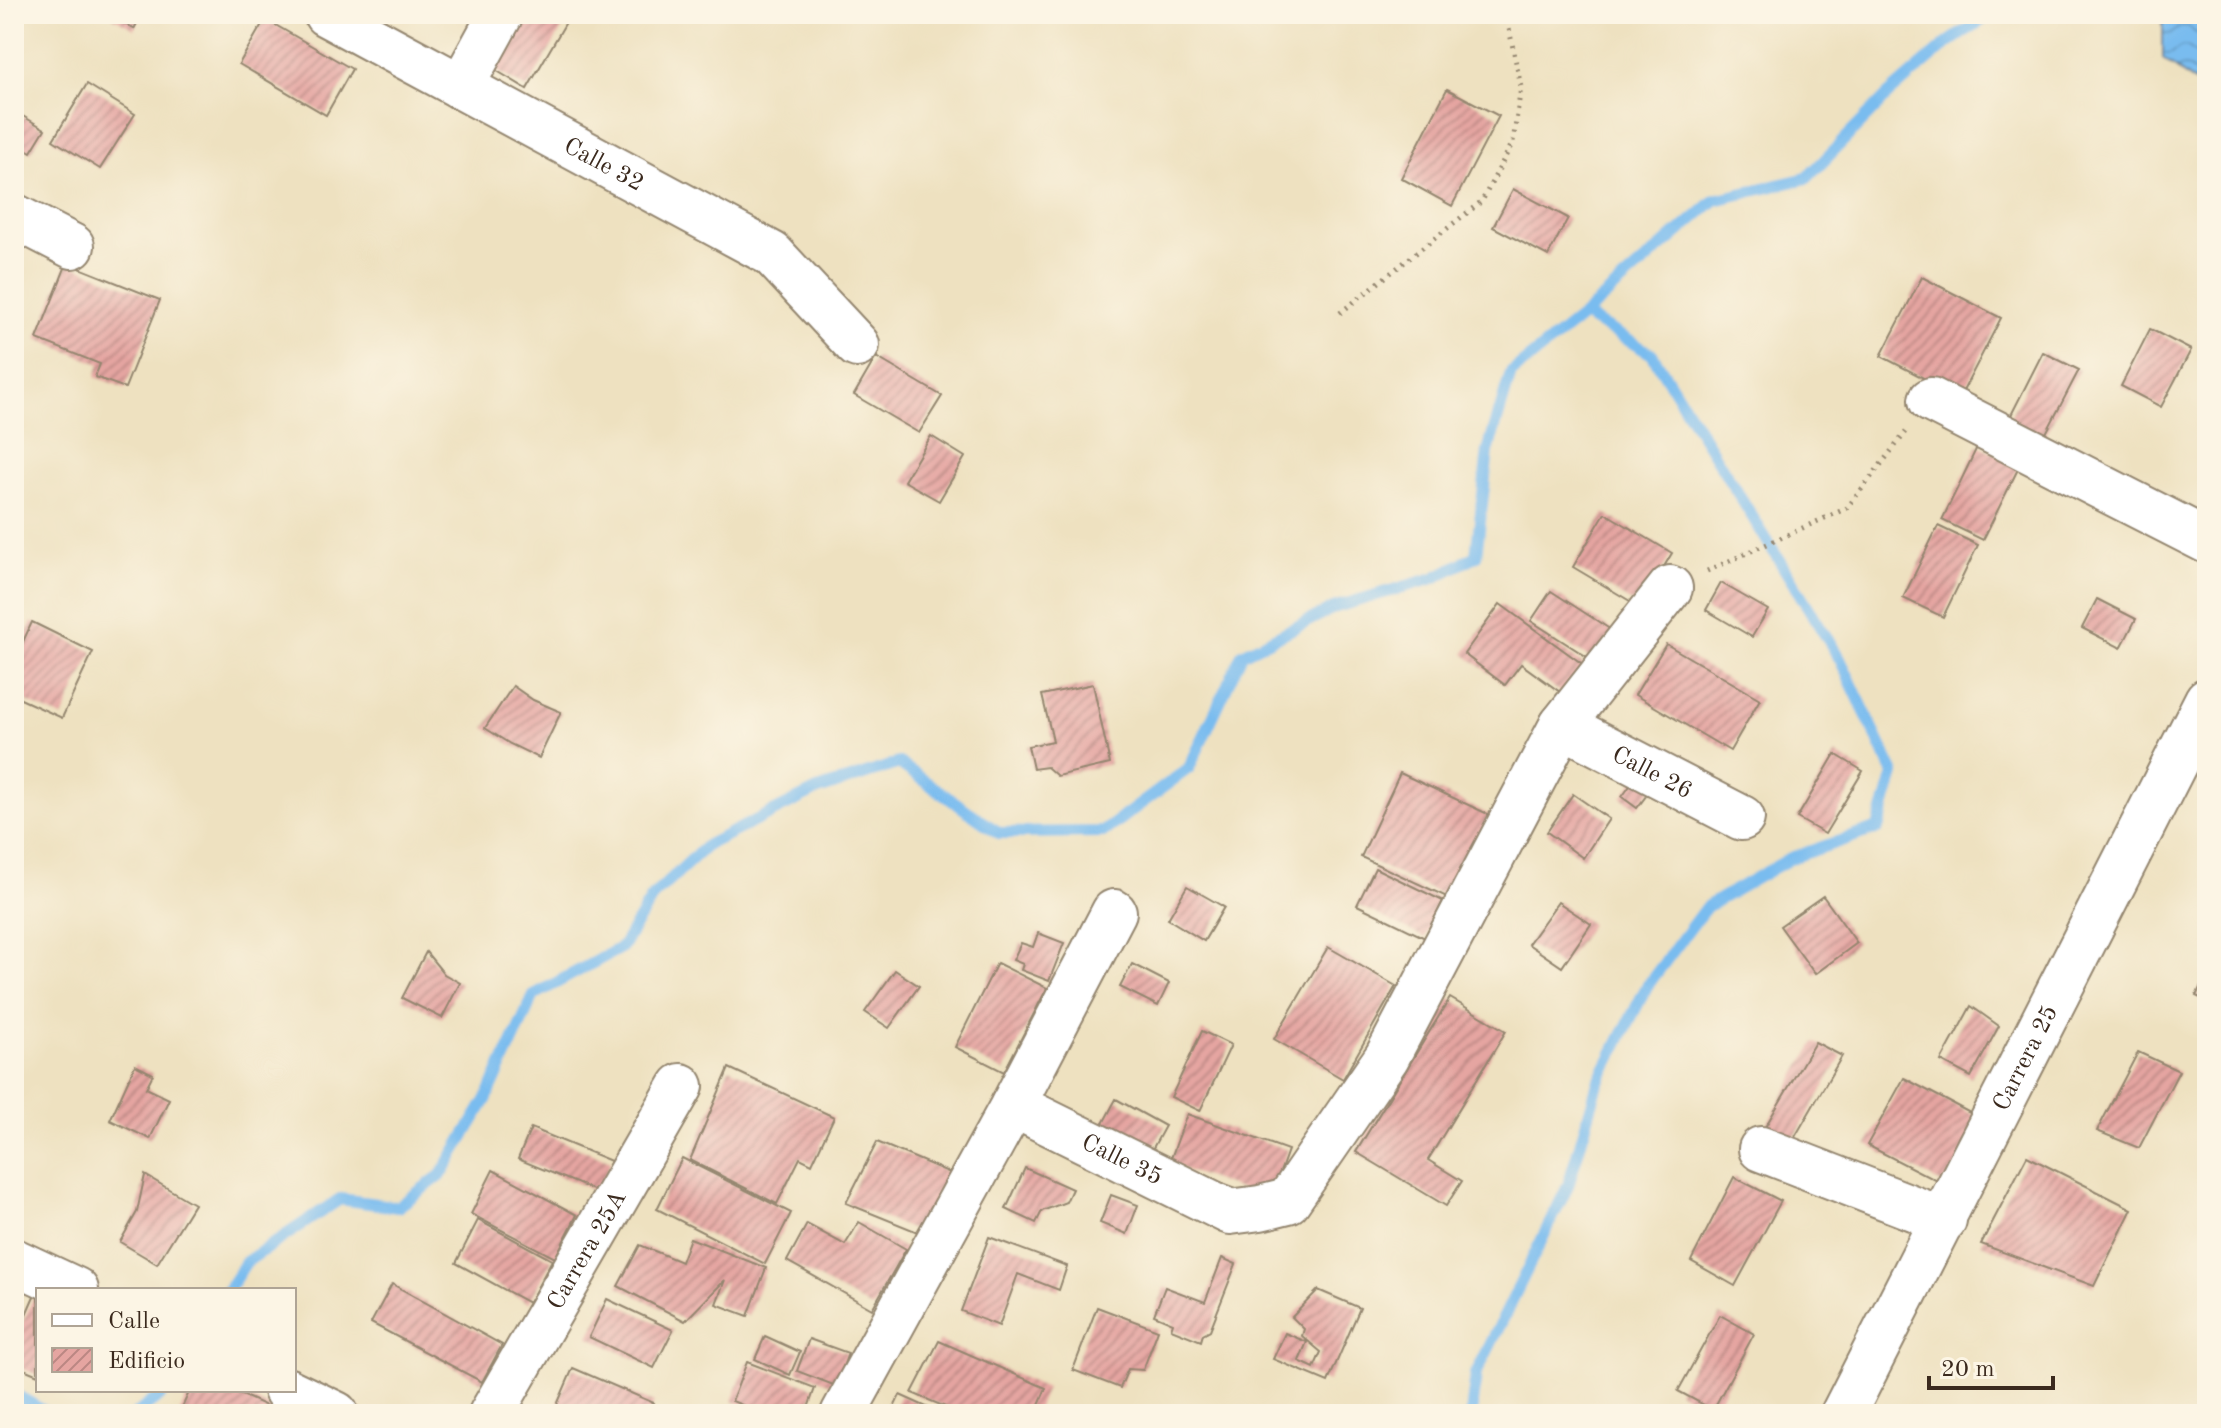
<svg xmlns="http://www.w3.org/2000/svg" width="2221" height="1428" font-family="'Old Standard TT',serif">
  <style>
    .water { fill: url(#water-waves); stroke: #5a7386; stroke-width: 2 }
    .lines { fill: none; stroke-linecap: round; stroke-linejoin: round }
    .stream { stroke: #79bcef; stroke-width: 12 }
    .building { fill: url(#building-hatch) }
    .minor-casing { stroke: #94866f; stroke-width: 48 }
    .path { stroke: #94866f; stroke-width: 5; stroke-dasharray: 2 6; stroke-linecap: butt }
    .minor { stroke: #fff; stroke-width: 44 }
    .labels { text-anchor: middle; stroke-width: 6; stroke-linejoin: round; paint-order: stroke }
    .street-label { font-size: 24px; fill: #3b2a1e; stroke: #fcf5e5 }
  </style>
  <defs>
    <pattern id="water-waves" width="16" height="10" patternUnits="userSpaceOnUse" patternTransform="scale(2)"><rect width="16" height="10" fill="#79bcef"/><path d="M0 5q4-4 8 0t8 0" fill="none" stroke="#6499c1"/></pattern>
    <pattern id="building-hatch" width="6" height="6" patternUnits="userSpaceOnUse" patternTransform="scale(2)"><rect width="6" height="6" fill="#e5a5a1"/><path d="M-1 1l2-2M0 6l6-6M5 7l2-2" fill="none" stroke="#bb8783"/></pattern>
  </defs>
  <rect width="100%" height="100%" fill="#fcf5e5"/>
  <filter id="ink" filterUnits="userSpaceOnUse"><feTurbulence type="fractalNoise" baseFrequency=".0125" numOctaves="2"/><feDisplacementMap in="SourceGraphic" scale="16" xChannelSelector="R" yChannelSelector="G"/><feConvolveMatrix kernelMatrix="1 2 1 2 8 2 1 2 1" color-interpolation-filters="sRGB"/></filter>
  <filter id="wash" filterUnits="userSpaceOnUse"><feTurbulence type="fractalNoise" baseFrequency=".006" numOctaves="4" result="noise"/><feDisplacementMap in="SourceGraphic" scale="32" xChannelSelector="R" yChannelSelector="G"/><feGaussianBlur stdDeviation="1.8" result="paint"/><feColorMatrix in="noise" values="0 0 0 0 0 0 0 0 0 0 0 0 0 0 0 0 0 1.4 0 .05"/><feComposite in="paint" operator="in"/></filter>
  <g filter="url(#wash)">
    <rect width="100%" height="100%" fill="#eee1c0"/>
    <path class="water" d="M 2163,14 L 2207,14 L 2207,91 L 2163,59 Z"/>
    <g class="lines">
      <g class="stream">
        <path d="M 228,1290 L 246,1262 L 340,1199 L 398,1207 L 441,1175 L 486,1100 L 534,995 L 622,947 L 653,896 L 707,845 L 815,791 L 899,763 L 999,833 L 1103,832 L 1189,768 L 1242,654 L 1336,607 L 1434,578 L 1476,556 L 1488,451 L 1511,373 L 1584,315 L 1715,200 L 1807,178 L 1888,95 L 1949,42 L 1991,14"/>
        <path d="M 14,1394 L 49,1414"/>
        <path d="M 136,1414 L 160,1396 L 163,1390"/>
        <path d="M 1471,1414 L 1476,1374 L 1568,1186 L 1598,1083 L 1647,986 L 1706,907 L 1791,858 L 1878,828 L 1894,774 L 1840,659 L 1652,354 L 1584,315"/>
      </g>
    </g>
    <g id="blocks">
      <g class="building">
        <path d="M 108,14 L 142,14 L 134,29 Z"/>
        <path d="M 523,14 L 563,14 L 569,17 L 527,89 L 492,68 Z"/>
        <path d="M 265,19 L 352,69 L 326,115 L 239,64 Z"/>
        <path d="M 87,84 L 135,114 L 100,169 L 53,140 Z"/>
        <path d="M 1447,89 L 1499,116 L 1452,206 L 1401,178 Z"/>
        <path d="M 14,111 L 45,129 L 31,152 L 14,142 Z"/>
        <path d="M 1513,189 L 1568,218 L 1548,256 L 1493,227 Z"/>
        <path d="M 67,263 L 160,300 L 125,388 L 95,377 L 100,364 L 37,339 Z"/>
        <path d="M 1922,277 L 2001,318 L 1960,397 L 1881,356 Z"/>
        <path d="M 2150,329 L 2191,350 L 2161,407 L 2121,386 Z"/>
        <path d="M 2043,352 L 2079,370 L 2043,439 L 2008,421 Z"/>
        <path d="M 876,357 L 942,396 L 919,433 L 854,395 Z"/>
        <path d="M 931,436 L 965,457 L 939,501 L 904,481 Z"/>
        <path d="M 1978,445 L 2020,465 L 1983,540 L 1942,520 Z"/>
        <path d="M 1605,513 L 1672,553 L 1640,607 L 1573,567 Z"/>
        <path d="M 1938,526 L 1978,545 L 1943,617 L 1903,598 Z"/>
        <path d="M 1721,583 L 1768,610 L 1752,637 L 1706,610 Z"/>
        <path d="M 1551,591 L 1619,635 L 1600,665 L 1531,621 Z"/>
        <path d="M 2097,599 L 2136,619 L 2121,648 L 2082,628 Z"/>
        <path d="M 1500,604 L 1588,668 L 1567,697 L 1521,664 L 1505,685 L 1464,654 Z"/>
        <path d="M 32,622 L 93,652 L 62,718 L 14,696 L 14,661 Z"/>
        <path d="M 1666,644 L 1760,699 L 1730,751 L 1635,695 Z"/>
        <path d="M 1093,684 L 1110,764 L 1057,776 L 1047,767 L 1033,769 L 1028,746 L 1053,741 L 1042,695 Z"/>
        <path d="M 513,686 L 533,700 L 561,712 L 539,758 L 510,744 L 485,728 Z"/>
        <path d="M 1835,754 L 1863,771 L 1825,834 L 1797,818 Z"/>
        <path d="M 1400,773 L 1490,815 L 1451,899 L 1361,857 Z"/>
        <path d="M 1637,776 L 1652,788 L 1637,808 L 1622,797 Z"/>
        <path d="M 1573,794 L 1609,819 L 1583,858 L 1547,832 Z"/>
        <path d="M 1375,868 L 1443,901 L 1425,938 L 1357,905 Z"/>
        <path d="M 1187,886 L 1224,907 L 1204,941 L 1168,919 Z"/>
        <path d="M 1823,896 L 1857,943 L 1815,974 L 1780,926 Z"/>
        <path d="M 1558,902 L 1591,924 L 1562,967 L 1528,944 Z"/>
        <path d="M 1038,933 L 1064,943 L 1049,981 L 1021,970 L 1023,964 L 1013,960 L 1021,943 L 1033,947 Z"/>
        <path d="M 1328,947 L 1396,986 L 1343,1079 L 1274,1039 Z"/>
        <path d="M 426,952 L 444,974 L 460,983 L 442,1018 L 402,998 Z"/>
        <path d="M 997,963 L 1047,988 L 1004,1072 L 955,1047 Z"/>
        <path d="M 1132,964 L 1169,983 L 1158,1006 L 1120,987 Z"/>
        <path d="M 895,970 L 919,986 L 889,1028 L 865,1012 Z"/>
        <path d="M 2207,973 L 2207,1001 L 2196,996 Z"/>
        <path d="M 1450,998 L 1506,1031 L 1428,1160 L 1462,1181 L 1446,1206 L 1356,1152 Z"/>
        <path d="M 1971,1006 L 1999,1026 L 1971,1077 L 1941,1061 Z"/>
        <path d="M 1202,1031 L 1231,1045 L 1200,1111 L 1171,1097 Z"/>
        <path d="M 1815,1042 L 1842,1056 L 1788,1149 L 1761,1134 Z"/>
        <path d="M 2138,1052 L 2179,1071 L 2139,1148 L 2097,1131 Z"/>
        <path d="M 135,1065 L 153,1074 L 146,1088 L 169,1099 L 150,1139 L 110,1120 Z"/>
        <path d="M 729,1068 L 834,1117 L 812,1164 L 800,1158 L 777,1204 L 690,1160 Z"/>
        <path d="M 1904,1078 L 1987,1122 L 1953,1189 L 1867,1145 Z"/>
        <path d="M 1116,1099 L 1165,1126 L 1148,1157 L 1099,1131 Z"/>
        <path d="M 1187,1114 L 1288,1150 L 1270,1200 L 1169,1164 Z"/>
        <path d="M 531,1128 L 611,1161 L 598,1192 L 518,1159 Z"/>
        <path d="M 877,1142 L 953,1174 L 925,1235 L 846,1203 Z"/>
        <path d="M 2027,1156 L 2132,1209 L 2094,1286 L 1981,1244 Z"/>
        <path d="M 682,1158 L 791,1213 L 765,1264 L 657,1209 Z"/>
        <path d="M 1025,1168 L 1072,1189 L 1066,1202 L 1042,1211 L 1036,1223 L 1006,1209 Z"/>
        <path d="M 493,1170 L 577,1215 L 555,1258 L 471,1214 Z"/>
        <path d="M 145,1175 L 194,1204 L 157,1264 L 120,1242 L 137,1212 Z"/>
        <path d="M 1734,1177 L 1781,1201 L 1735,1286 L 1691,1261 Z"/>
        <path d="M 1111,1195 L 1138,1205 L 1127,1234 L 1100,1223 Z"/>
        <path d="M 478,1220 L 552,1260 L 529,1303 L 456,1263 Z"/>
        <path d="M 859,1222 L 906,1249 L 872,1309 L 787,1261 L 807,1224 L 845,1245 Z"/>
        <path d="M 989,1237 L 1067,1266 L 1059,1290 L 1018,1274 L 999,1326 L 961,1311 Z"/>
        <path d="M 690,1238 L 766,1268 L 748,1316 L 716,1304 L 725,1280 L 685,1321 L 618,1286 L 640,1245 L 681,1262 Z"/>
        <path d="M 1222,1258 L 1236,1264 L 1210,1330 L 1203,1334 L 1201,1341 L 1171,1329 L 1173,1323 L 1154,1315 L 1165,1287 L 1205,1302 Z"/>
        <path d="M 392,1284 L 502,1345 L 482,1382 L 371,1323 Z"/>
        <path d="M 1318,1290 L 1360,1308 L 1328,1382 L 1273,1359 L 1285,1333 L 1307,1342 L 1299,1361 L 1314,1368 L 1321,1352 L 1302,1336 L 1304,1329 L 1292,1317 Z"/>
        <path d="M 34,1296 L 38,1297 L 38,1375 L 14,1365 L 14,1342 Z"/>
        <path d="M 607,1299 L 673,1330 L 654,1368 L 589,1337 Z"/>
        <path d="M 1097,1307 L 1158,1330 L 1143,1370 L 1128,1369 L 1120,1388 L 1073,1370 Z"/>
        <path d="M 1720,1315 L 1754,1334 L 1713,1410 L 1678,1391 Z"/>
        <path d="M 765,1336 L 800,1352 L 790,1375 L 755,1359 Z"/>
        <path d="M 809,1339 L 848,1353 L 836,1386 L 797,1371 Z"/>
        <path d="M 939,1341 L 1046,1388 L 1035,1414 L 962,1414 L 912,1393 Z"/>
        <path d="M 747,1362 L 815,1388 L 807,1411 L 795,1414 L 759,1414 L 760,1412 L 732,1401 Z"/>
        <path d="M 573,1368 L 654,1403 L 649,1414 L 553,1414 Z"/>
        <path d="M 190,1390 L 231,1390 L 284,1414 L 179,1414 Z"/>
        <path d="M 900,1395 L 942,1414 L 891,1414 Z"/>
      </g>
    </g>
  </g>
  <g filter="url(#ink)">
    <use href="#blocks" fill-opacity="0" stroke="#94866f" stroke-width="2"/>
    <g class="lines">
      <g class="minor-casing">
        <g id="minor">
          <path id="s1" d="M 326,14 L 772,254 L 857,345"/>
          <path d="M 461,87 L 501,14"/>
          <path d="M 14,216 L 72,246"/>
          <path d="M 1931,400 L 2207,541"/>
          <path id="s2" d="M 1562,725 L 1742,818"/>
          <path id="s3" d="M 1013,1105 L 1230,1212 L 1260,1208 L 1288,1201 L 1387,1057 L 1562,725 L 1670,588"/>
          <path d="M 1761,1149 L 1944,1220"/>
          <path d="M 14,1261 L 76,1290"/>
          <path d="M 286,1390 L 336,1414"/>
          <path id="s4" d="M 491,1414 L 681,1086"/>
          <path d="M 843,1414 L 1013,1105 L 1114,912"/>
          <path id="s5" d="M 1843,1414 L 2207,700"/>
        </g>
      </g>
      <g class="path">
        <path d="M 1340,313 L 1482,201 L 1513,142 L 1521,87 L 1506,14"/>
        <path d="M 1707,571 L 1847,508 L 1906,432"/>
      </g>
      <use href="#minor" class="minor"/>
    </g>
  </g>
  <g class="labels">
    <g class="street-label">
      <text dy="8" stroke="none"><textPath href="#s1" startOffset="316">Calle 32</textPath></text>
      <text dy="8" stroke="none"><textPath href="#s2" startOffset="102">Calle 26</textPath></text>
      <text dy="8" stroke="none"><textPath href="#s5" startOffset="400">Carrera 25</textPath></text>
      <text dy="8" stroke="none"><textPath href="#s3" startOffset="122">Calle 35</textPath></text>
      <text dy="8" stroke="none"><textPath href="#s4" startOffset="190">Carrera 25A</textPath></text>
    </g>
  </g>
  <rect width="2221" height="1428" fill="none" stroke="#fcf5e5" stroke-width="48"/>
  <rect x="36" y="1288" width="260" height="104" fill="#fcf5e5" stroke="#afa495" stroke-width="2"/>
  <rect x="52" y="1314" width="40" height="12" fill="#ffffff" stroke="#afa495" stroke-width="2"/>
  <text x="108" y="1328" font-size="24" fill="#3b2a1e">Calle</text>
  <rect x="52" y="1348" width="40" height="24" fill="url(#building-hatch)" stroke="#afa495" stroke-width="2"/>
  <text x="108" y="1368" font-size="24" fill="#3b2a1e">Edificio</text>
  <path d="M1929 1376v12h124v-12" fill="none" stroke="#3b2a1e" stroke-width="4"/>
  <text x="1941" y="1376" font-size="24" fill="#3b2a1e" stroke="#fcf5e5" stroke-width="6" paint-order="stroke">20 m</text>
</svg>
